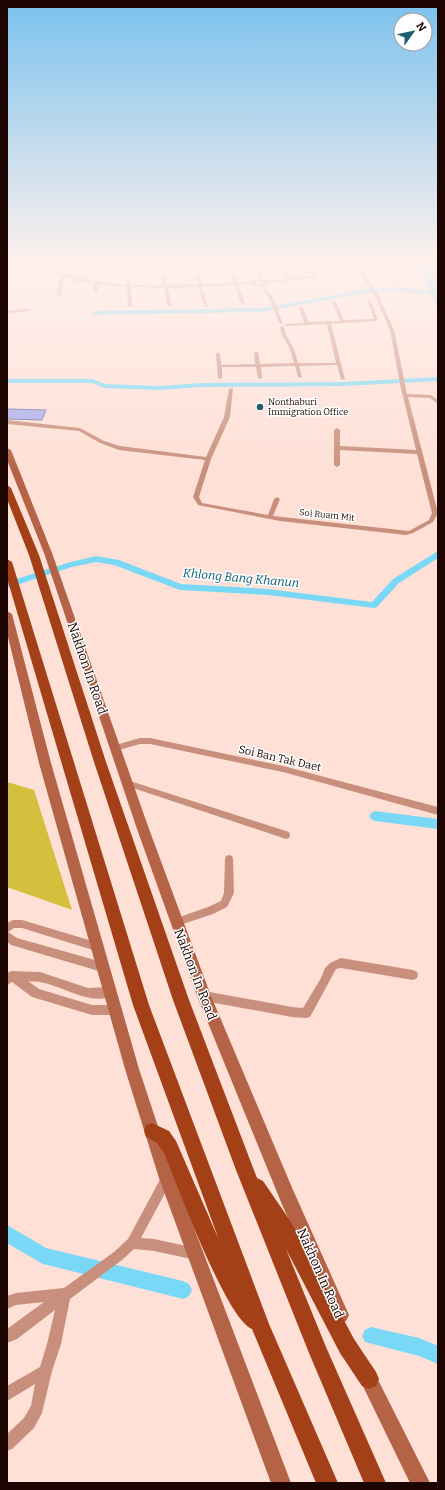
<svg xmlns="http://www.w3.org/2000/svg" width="445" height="1490" font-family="Bitter,serif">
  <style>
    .green { fill: #d4c03d }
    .water { fill: #78d8f6 }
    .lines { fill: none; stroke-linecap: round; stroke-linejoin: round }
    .canal { fill: #78d8f6; fill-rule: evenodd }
    .building { fill: #a8adec; stroke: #7175b0 }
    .street { fill: #c8907c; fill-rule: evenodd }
    .secondary { fill: #b46346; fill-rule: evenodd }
    .primary { fill: #a34017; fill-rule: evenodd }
    .poi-dot { fill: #1c6072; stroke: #fff; stroke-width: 1.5 }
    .labels { text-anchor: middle; stroke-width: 3; stroke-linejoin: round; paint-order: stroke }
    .far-poi-label { font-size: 9px; fill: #1c0501; stroke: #fff; text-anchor: start }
    .far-street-label { font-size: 9px; fill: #1c0501; stroke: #fff }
    .street-label { font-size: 11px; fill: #1c0501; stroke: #fff }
    .water-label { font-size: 12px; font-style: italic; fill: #025a6f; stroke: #fff }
    .near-street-label { font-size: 13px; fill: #1c0501; stroke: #fff }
  </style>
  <rect width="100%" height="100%" fill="#fee0d6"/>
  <path class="green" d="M 7,782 L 34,790 L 72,910 L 7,887 Z"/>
  <path class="water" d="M 413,262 L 438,262 L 438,310 L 424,279 Z"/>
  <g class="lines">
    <g class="canal">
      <path d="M 395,287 L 438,291 L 438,295 L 395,291 L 367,293 L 261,312 L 95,315 L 92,313 L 95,311 L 261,308 L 367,289 Z"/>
      <path d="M 438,377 L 438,381 L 343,386 L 201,387 L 160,390 L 104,388 L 92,383 L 7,383 L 7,379 L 93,379 L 105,384 L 160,386 L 201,383 L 343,382 Z"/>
      <path d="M 438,551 L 438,558 L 399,583 L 377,607 L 374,608 L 268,595 L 180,590 L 114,565 L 96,562 L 72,567 L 7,588 L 7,582 L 67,563 L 96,556 L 119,560 L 181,584 L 268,589 L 372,602 L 393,579 Z"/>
      <path d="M 375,811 L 438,819 L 438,829 L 375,821 L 371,819 L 369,816 L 371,813 Z"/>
      <path d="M 7,1225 L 46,1248 L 183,1281 L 189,1284 L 192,1290 L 189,1296 L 183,1299 L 43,1264 L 7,1243 Z"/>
      <path d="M 371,1327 L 419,1338 L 438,1346 L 438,1364 L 419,1356 L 365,1342 L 362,1336 L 365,1330 Z"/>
    </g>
  </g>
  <path class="building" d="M 7,409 L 46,410 L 42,420 L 7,419 Z"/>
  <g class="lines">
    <g class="street">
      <path d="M 201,262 L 205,262 L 208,270 L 206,270 Z"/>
      <path d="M 228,262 L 232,262 L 233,263 L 231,264 Z"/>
      <path d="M 250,262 L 254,262 L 262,273 L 263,280 L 267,281 L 286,279 L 281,269 L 283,268 L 290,278 L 313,276 L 308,267 L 311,266 L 318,277 L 269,283 L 267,285 L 264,286 L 273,298 L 283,324 L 279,323 L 269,298 L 260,286 L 255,286 L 252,284 L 238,285 L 245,303 L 243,304 L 241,303 L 234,285 L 202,287 L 208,306 L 206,307 L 204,306 L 198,287 L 168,288 L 172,306 L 170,307 L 168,306 L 164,288 L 131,287 L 132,306 L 130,307 L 128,306 L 127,287 L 97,284 L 98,292 L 96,293 L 94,292 L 93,283 C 86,282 80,284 74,281 L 74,279 L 64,276 L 61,295 L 59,296 L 57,295 L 60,276 L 49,273 L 7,275 L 7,273 L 49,271 L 76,277 L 83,277 L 88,280 L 127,285 L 127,279 L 129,278 L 131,279 L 131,285 L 163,285 L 161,277 L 163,276 L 165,277 L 167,285 L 168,285 L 198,284 L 195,275 L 197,274 L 199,275 L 202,284 L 233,283 L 230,274 L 232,273 L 234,274 L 237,282 L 250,282 L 259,279 L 258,273 ZM 258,281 L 265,283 L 257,284 L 255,282 Z"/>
      <path d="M 355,262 L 359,262 L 361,270 L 378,294 L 394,330 L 407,394 L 431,395 L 438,400 L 438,404 L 430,398 L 408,397 L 438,513 L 433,522 L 413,533 L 406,535 L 280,521 L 198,505 L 193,497 L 205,460 L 119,450 L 100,443 L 79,431 L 7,424 L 7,420 L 80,428 L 104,441 L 120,446 L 206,457 L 224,417 L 229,389 L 233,388 L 230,417 L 211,459 L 199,497 L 202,503 L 268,515 L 274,499 L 277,497 L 280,499 L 273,516 L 409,531 L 429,520 L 432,513 L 417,454 L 340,450 L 340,465 L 337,467 L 334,465 L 334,430 L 337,428 L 340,430 L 340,446 L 416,450 L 400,384 L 390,330 L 374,294 L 357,270 Z"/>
      <path d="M 175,266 L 174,268 L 139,270 L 137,269 L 139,268 Z"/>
      <path d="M 367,299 L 370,300 L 378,319 L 377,321 L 331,324 L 345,380 L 341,379 L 337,365 L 299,366 L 302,377 L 300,378 L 298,377 L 295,366 L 261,367 L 262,378 L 260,379 L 258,378 L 256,367 L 222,367 L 222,378 L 220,379 L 218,378 L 216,354 L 218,353 L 220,354 L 221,365 L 255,364 L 254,352 L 256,351 L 258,352 L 260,364 L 294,363 L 290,349 L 282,335 L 280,327 L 282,326 L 284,327 L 286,335 L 294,349 L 298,363 L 336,363 L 327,324 L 286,326 L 284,325 L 286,324 L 304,323 L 299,308 L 301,307 L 303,308 L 309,322 L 340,321 L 332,302 L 334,301 L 336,302 L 344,320 L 374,319 Z"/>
      <path d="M 31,309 L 31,310 L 29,311 L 7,313 L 7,311 Z"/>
      <path d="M 140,738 L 150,738 L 283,766 L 438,807 L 438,815 L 283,772 L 150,744 L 140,744 L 115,751 L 112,750 L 111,748 L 112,746 Z"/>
      <path d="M 127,780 L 286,831 L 289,832 L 290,835 L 289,838 L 286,839 L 124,785 L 123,783 L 124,781 Z"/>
      <path d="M 229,855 L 232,856 L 233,859 L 234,893 L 227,907 L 213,914 L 177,926 L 174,925 L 172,922 L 174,919 L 208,907 L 221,901 L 224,893 L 225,859 L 226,856 Z"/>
      <path d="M 13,920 L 22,920 L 99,943 L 101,946 L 99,949 L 96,951 L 22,928 L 14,928 L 8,932 L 17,938 L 102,962 L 105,964 L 107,967 L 105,970 L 102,972 L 11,945 L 7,942 L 7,923 Z"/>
      <path d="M 341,958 L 413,970 L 417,972 L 418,975 L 417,978 L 413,980 L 341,968 L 336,969 L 310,1017 L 306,1018 L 292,1017 L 204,1001 L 200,1000 L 199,996 L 200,992 L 204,991 L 292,1007 L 303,1008 L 321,978 L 325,968 L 330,963 Z"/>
      <path d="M 11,971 L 40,972 L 88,988 L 109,987 L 113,988 L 114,992 L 113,996 C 88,1006 64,986 40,982 C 36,981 32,982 28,981 L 39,989 L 92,1005 L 114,1005 L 118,1006 L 119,1010 L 118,1014 L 114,1015 L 92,1015 L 32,997 L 12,982 L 7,985 L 7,973 Z"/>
      <path d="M 167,1172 L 171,1174 L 173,1178 L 141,1238 L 154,1239 L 196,1248 L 200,1250 L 202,1254 L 200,1258 L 196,1260 L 154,1251 L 134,1249 L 122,1260 L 70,1299 L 61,1344 L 52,1371 L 42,1413 L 34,1428 L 12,1449 L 7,1451 L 7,1434 L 24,1418 L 31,1406 L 35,1384 L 7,1401 L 7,1386 L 40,1367 L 47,1344 L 55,1310 L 17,1339 L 7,1343 L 7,1329 L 44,1302 L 16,1305 L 7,1309 L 7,1296 L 16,1293 L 64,1288 L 114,1252 L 128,1239 L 163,1174 Z"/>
    </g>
    <g class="secondary">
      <path d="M 7,448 L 11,450 L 52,553 L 149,829 L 211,996 L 293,1190 L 349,1315 L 346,1321 L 340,1324 L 334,1321 L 281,1202 L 197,996 L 137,829 L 44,553 L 7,460 Z"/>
      <path d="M 7,611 L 12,614 L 51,763 L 139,1069 L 175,1178 L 291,1483 L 271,1483 L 159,1178 L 125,1069 L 39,763 L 7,633 Z"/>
      <path d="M 366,1365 L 372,1368 L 430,1483 L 410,1483 L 357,1374 L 360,1368 Z"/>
    </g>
    <g class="primary">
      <path d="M 7,485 L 11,488 L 39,555 L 106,762 L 189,1000 L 257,1178 L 263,1181 L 291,1222 L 354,1339 L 376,1372 L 379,1379 L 376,1386 L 369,1389 L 362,1386 L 340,1353 L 286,1249 L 326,1347 L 386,1483 L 364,1483 L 309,1353 L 236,1170 L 173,1000 L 94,762 L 29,555 L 7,499 Z"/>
      <path d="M 7,559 L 12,562 L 149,1005 L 269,1324 L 338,1483 L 316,1483 L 252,1329 C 226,1319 177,1184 164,1153 L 157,1143 L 146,1137 L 144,1131 L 146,1125 L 152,1123 L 169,1131 L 176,1141 L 219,1240 L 133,1005 L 7,578 Z"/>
    </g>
  </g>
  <linearGradient id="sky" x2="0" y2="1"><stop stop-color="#7bc2ee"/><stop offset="0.56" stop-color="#fff1ed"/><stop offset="1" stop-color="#fff1ed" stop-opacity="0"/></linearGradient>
  <rect width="445" height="471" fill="url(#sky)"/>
  <circle class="poi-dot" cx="260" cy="407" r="4"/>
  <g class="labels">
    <g class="far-poi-label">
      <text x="268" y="405">Nonthaburi<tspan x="268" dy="10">Immigration Office</tspan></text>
    </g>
    <g class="far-street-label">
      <text transform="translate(327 515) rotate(6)" y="3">Soi Ruam Mit</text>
    </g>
    <g class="street-label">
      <text transform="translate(280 758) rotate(13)" y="4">Soi Ban Tak Daet</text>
    </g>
    <g class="water-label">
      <text transform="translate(241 578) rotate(5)" y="4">Khlong Bang Khanun</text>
    </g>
    <g class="near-street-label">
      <text transform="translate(88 668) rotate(71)" y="5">Nakhon In Road</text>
      <text transform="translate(196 974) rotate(69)" y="5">Nakhon In Road</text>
      <text transform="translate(321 1273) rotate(66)" y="5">Nakhon In Road</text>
    </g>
  </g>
  <rect width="445" height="1490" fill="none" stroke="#1c0501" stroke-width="16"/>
  <g transform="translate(413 32) rotate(57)"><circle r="19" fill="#ffffff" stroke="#a49b99"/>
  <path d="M0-3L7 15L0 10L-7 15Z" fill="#1c6072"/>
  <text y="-6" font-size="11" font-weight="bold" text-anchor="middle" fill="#1c0501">N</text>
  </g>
</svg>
